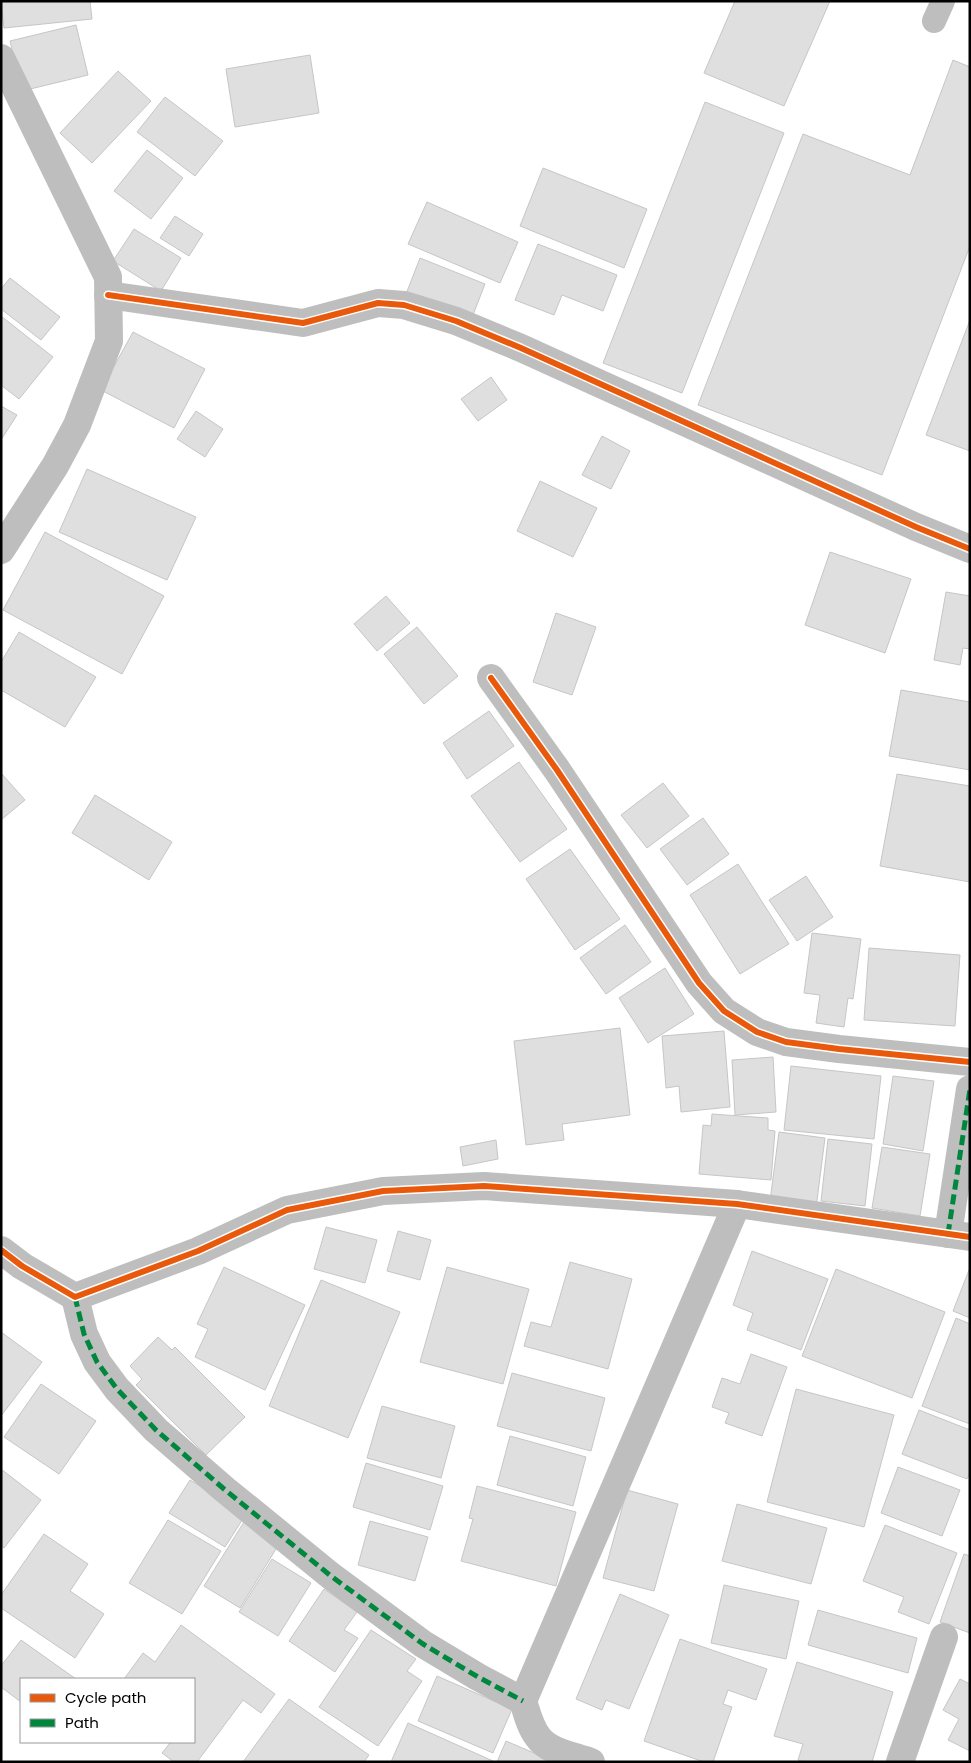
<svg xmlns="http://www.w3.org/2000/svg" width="971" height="1763" font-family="Poppins,sans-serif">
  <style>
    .building { fill: #dfdfdf; stroke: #c6c6c6 }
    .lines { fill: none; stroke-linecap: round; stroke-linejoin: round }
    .service { stroke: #bebebe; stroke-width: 24 }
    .minor { stroke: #bebebe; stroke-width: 28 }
    .quiet { stroke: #00873e; stroke-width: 5; stroke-dasharray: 10 5; stroke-linecap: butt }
    .cycleway-casing { stroke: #fff; stroke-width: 9 }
    .cycleway { stroke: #e8590c; stroke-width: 6 }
  </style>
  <rect width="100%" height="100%" fill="#fff"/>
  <g class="building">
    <path d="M 1,1 L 90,1 L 92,19 L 4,28 Z"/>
    <path d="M 735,1 L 830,1 L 784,106 L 704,73 Z"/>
    <path d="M 76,25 L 88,75 L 22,91 L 10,41 Z"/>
    <path d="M 310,55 L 319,113 L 235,127 L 226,69 Z"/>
    <path d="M 953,60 L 970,67 L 970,246 L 882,475 L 698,405 L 803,134 L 910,175 Z"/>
    <path d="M 118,71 L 151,101 L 92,163 L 60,133 Z"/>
    <path d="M 165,97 L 223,141 L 195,176 L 137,132 Z"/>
    <path d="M 705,102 L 784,133 L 682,393 L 603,363 Z"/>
    <path d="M 147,150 L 183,178 L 151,219 L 114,191 Z"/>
    <path d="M 543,168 L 647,209 L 624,268 L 520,226 Z"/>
    <path d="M 427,202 L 518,242 L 500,283 L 408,244 Z"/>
    <path d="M 175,216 L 203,234 L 189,256 L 160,238 Z"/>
    <path d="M 134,229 L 181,258 L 161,291 L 113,261 Z"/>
    <path d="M 538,244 L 617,275 L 603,311 L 562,295 L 554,315 L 515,300 Z"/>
    <path d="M 420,258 L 485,284 L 471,320 L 406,294 Z"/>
    <path d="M 10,278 L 60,317 L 41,340 L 1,309 L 1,289 Z"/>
    <path d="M 1,316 L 53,357 L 19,399 L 1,385 Z"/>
    <path d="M 970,320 L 970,451 L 926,435 Z"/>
    <path d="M 133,332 L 205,369 L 174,428 L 101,390 Z"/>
    <path d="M 491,377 L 507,400 L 478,421 L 461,399 Z"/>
    <path d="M 1,406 L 17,415 L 1,440 Z"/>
    <path d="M 196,411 L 223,429 L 205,457 L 177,439 Z"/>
    <path d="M 602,436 L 630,451 L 611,489 L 582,475 Z"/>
    <path d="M 87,469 L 196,517 L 167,580 L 59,532 Z"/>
    <path d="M 540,481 L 597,508 L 573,557 L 517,531 Z"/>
    <path d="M 45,532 L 164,596 L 122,674 L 3,610 Z"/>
    <path d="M 830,552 L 911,579 L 885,653 L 805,625 Z"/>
    <path d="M 946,592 L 970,596 L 970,649 L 963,648 L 960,665 L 934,660 Z"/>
    <path d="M 386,596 L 410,623 L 377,651 L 354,624 Z"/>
    <path d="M 556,613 L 596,627 L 572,695 L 533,682 Z"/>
    <path d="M 417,627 L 458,676 L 424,704 L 384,654 Z"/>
    <path d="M 19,632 L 96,677 L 65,727 L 1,690 L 1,662 Z"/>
    <path d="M 901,690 L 970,702 L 970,770 L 889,756 Z"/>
    <path d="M 489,711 L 514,746 L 467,779 L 443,743 Z"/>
    <path d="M 519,762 L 567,829 L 520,862 L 471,796 Z"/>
    <path d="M 1,773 L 25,800 L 1,820 Z"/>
    <path d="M 897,774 L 970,786 L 970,882 L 880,866 Z"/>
    <path d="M 663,783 L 689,816 L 647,848 L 621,815 Z"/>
    <path d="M 95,795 L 172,842 L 149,880 L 72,833 Z"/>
    <path d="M 703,818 L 729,854 L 687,885 L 660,849 Z"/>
    <path d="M 570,849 L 620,919 L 575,950 L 526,879 Z"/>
    <path d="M 738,864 L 789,944 L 740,974 L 690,895 Z"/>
    <path d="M 806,876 L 833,917 L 797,941 L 769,900 Z"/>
    <path d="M 625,925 L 651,962 L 606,994 L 580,958 Z"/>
    <path d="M 812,933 L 861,939 L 853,999 L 848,998 L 844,1027 L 816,1023 L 820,995 L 804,993 Z"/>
    <path d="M 869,948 L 960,955 L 955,1026 L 864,1020 Z"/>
    <path d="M 665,968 L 694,1014 L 648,1043 L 619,998 Z"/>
    <path d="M 620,1028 L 630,1115 L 562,1124 L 564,1140 L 526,1145 L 514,1041 Z"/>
    <path d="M 724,1031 L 730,1107 L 681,1112 L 679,1086 L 666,1088 L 662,1036 Z"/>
    <path d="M 773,1057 L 776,1112 L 735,1115 L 732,1060 Z"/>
    <path d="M 791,1066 L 881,1076 L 874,1139 L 784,1130 Z"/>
    <path d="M 893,1076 L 934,1081 L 923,1151 L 883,1144 Z"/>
    <path d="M 712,1114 L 768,1118 L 768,1130 L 775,1131 L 771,1180 L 699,1174 L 703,1125 L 711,1126 Z"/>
    <path d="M 779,1132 L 825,1138 L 816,1208 L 770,1201 Z"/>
    <path d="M 828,1139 L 872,1144 L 865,1206 L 821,1201 Z"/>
    <path d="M 496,1140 L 498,1159 L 463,1166 L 460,1147 Z"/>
    <path d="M 882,1147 L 930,1154 L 920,1216 L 872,1208 Z"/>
    <path d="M 326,1227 L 377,1240 L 365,1283 L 314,1269 Z"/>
    <path d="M 398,1231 L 431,1240 L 420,1280 L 387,1271 Z"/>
    <path d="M 752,1251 L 828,1279 L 801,1350 L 747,1330 L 753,1313 L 733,1305 Z"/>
    <path d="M 570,1262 L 632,1279 L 608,1369 L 524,1346 L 531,1322 L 551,1327 Z"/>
    <path d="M 224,1267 L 305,1305 L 265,1390 L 195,1357 L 208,1329 L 197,1324 Z"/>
    <path d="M 447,1267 L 529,1289 L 503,1384 L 420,1362 Z"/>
    <path d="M 836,1269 L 945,1312 L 912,1398 L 802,1356 Z"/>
    <path d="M 969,1270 L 970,1270 L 970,1318 L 953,1311 Z"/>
    <path d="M 321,1280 L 400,1312 L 348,1438 L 269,1406 Z"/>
    <path d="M 956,1318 L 970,1324 L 970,1424 L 922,1406 Z"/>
    <path d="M 1,1332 L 42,1362 L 1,1416 Z"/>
    <path d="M 158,1337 L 172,1350 L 175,1347 L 245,1417 L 206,1455 L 136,1385 L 142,1379 L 130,1366 Z"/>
    <path d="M 751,1354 L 787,1367 L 762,1436 L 725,1423 L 729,1413 L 712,1407 L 722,1378 L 740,1384 Z"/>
    <path d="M 512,1373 L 605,1398 L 591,1451 L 497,1426 Z"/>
    <path d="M 41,1384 L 96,1421 L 59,1474 L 4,1437 Z"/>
    <path d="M 796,1389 L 894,1415 L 864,1527 L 767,1502 Z"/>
    <path d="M 382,1406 L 455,1426 L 441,1478 L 367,1458 Z"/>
    <path d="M 919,1410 L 970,1430 L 970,1473 L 967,1479 L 902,1454 Z"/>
    <path d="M 510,1436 L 586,1457 L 573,1506 L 497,1485 Z"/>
    <path d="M 366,1463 L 443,1486 L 430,1530 L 353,1507 Z"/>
    <path d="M 898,1467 L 960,1490 L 942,1536 L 881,1513 Z"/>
    <path d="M 1,1469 L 41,1500 L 4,1548 L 1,1546 Z"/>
    <path d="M 190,1480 L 246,1514 L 225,1547 L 169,1513 Z"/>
    <path d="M 477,1486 L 576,1512 L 556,1586 L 461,1561 L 473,1519 L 469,1518 Z"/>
    <path d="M 627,1490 L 678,1504 L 654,1591 L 603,1578 Z"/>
    <path d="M 737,1504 L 827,1528 L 811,1584 L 722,1561 Z"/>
    <path d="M 168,1520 L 221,1551 L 182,1614 L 129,1583 Z"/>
    <path d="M 370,1521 L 428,1537 L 415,1581 L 358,1565 Z"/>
    <path d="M 244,1522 L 279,1544 L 240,1608 L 204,1586 Z"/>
    <path d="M 885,1525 L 957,1553 L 929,1624 L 898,1612 L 904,1597 L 863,1581 Z"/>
    <path d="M 44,1534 L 88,1564 L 70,1591 L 104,1614 L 75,1658 L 1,1608 L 1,1595 Z"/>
    <path d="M 964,1554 L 970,1556 L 970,1633 L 940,1622 Z"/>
    <path d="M 272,1559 L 311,1583 L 278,1636 L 239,1612 Z"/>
    <path d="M 724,1585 L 799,1601 L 786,1659 L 711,1643 Z"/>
    <path d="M 324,1589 L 357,1612 L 344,1630 L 358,1638 L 335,1672 L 289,1641 Z"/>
    <path d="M 620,1594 L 669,1615 L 629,1709 L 606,1700 L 602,1710 L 576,1699 Z"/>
    <path d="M 818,1610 L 917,1638 L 908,1673 L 808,1645 Z"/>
    <path d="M 181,1625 L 275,1694 L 261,1713 L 243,1700 L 197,1762 L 174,1762 L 162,1753 L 170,1743 L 169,1742 L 194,1742 L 194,1679 L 124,1679 L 143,1653 L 155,1662 Z"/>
    <path d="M 371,1630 L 416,1659 L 407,1671 L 422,1681 L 378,1746 L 319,1707 Z"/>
    <path d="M 680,1639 L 767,1669 L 756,1700 L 728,1690 L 723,1704 L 732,1707 L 713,1762 L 704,1762 L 644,1741 Z"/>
    <path d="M 21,1640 L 76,1679 L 21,1679 L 21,1702 L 1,1687 L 1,1666 Z"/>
    <path d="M 797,1662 L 893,1692 L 872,1762 L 803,1762 L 798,1760 L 803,1744 L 774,1736 Z"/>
    <path d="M 437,1676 L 512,1709 L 493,1753 L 418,1721 Z"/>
    <path d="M 960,1679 L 970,1684 L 970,1751 L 948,1740 L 959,1719 L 943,1710 Z"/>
    <path d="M 289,1699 L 369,1755 L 364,1762 L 243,1762 Z"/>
    <path d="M 408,1723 L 493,1761 L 493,1762 L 391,1762 Z"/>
    <path d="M 506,1741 L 555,1762 L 497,1762 Z"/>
  </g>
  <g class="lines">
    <path class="service" d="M 934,21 L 943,1"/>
    <g class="minor">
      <path d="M 1,58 L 108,277 L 109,341 L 77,425 L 55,466 L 1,550"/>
      <path d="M 108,295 L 303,323 L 378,303 L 404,305 L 456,321 L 521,348 L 916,527 L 970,549"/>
      <path d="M 491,678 L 557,770 L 699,983 L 724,1011 L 757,1032 L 786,1042 L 839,1049 L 970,1062"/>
      <path d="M 948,1234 L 970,1089"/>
      <path d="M 1,1250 L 22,1266 L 75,1297 L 198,1251 L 287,1210 L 383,1191 L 484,1186 L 737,1204 L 970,1237"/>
      <path d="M 75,1297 L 84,1334 L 97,1362 L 117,1389 L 156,1430 L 224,1489 L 331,1576 L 423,1644 L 478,1677 L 523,1701"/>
      <path d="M 591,1762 C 575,1756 548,1752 538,1737 C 530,1727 527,1713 523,1701 L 737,1204"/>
      <path d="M 900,1762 L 944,1637"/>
    </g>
    <g class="quiet">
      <path d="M 948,1234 L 970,1089"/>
      <path d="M 75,1297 L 84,1334 L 97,1362 L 117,1389 L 156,1430 L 224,1489 L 331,1576 L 423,1644 L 478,1677 L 523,1701"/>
    </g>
    <g class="cycleway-casing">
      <g id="cycleway">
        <path d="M 108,295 L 303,323 L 378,303 L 404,305 L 456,321 L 521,348 L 916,527 L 970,549"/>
        <path d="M 491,678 L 557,770 L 699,983 L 724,1011 L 757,1032 L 786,1042 L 839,1049 L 970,1062"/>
        <path d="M 1,1250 L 22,1266 L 75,1297 L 198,1251 L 287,1210 L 383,1191 L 484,1186 L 737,1204 L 970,1237"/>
      </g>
    </g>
    <use href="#cycleway" class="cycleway"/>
  </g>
  <rect width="971" height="1763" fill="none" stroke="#000000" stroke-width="5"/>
  <rect x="20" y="1678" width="175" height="65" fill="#ffffff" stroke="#999999"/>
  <rect x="30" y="1694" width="25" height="8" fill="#e8590c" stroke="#999999"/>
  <text x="65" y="1703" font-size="15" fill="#000000">Cycle path</text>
  <rect x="30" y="1719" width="25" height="8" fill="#00873e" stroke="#999999"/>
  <text x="65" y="1728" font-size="15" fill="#000000">Path</text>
</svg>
